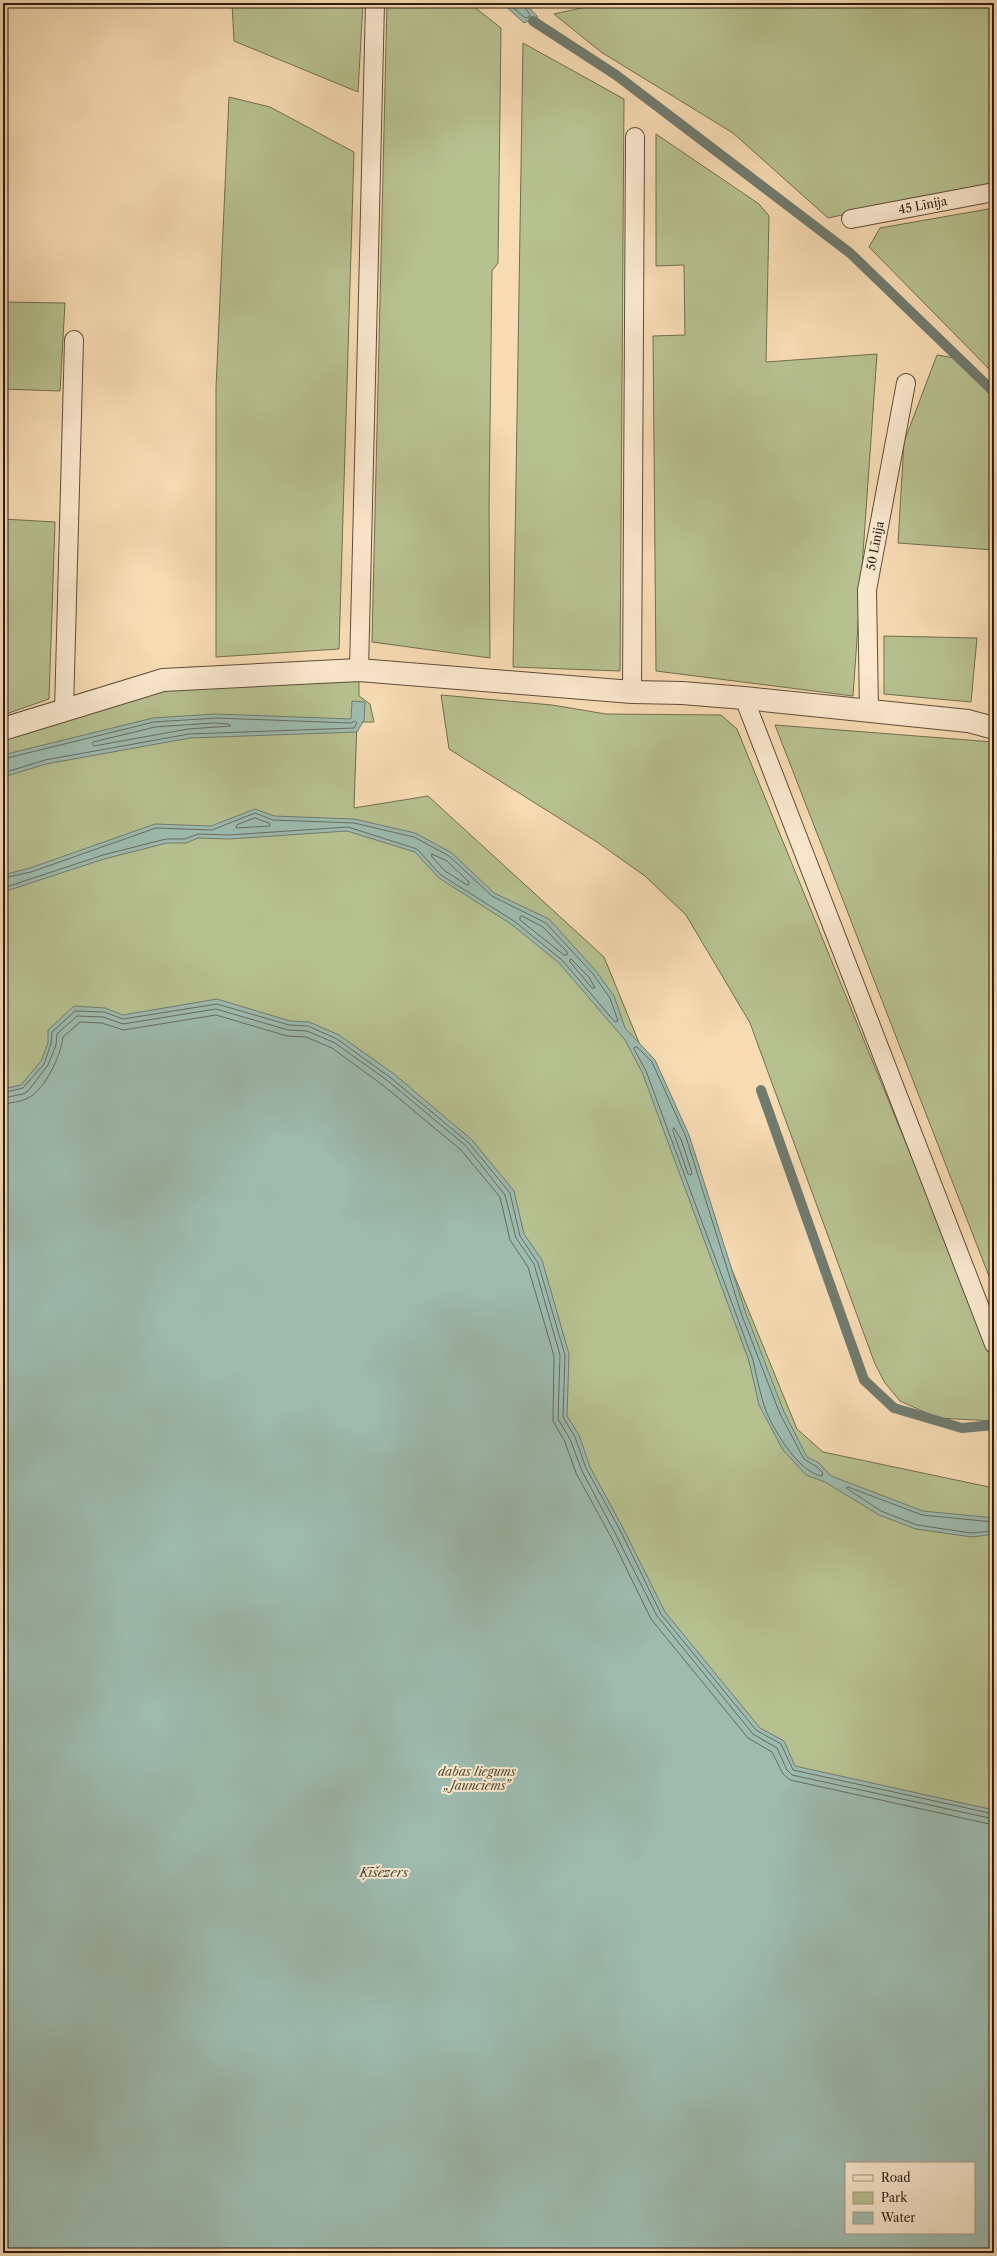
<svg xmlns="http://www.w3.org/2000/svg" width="997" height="2256" font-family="'Libre Caslon Text',serif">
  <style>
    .green { fill: #b7c190; stroke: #726e50; fill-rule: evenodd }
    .water { fill: #9dbbaf; stroke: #707b70; fill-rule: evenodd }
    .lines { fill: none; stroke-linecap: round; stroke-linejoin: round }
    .shore { stroke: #656c60; stroke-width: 1 }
    .stream { stroke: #707b70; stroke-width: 10 }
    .lane-casing { stroke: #604c3a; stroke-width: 20 }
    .street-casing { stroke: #604c3a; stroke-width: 24 }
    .lane { stroke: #fae8ce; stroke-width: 18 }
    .street { stroke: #fae8ce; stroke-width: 22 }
    .labels { text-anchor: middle; stroke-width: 4; stroke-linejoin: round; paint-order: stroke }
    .street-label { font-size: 12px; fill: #2d1c11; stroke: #fae8ce }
    .park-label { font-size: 12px; font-style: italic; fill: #564e37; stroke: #fae8ce }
    .water-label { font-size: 13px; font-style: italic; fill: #4f4c40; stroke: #fae8ce }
  </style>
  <rect width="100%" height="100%" fill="#f7dbb3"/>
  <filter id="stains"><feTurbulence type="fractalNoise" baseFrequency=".005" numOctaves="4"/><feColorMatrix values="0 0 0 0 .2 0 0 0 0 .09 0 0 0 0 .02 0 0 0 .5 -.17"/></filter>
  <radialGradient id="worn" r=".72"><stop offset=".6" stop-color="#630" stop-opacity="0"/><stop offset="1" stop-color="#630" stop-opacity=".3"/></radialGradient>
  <g class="green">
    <path d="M 232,3 L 363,3 L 358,92 L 234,41 Z"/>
    <path d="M 387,3 L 469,3 L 501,28 L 498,263 L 492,271 L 489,505 L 490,658 L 372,642 Z"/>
    <path d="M 604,3 L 994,3 L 994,183 L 828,218 L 733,133 L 601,52 L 554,14 Z"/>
    <path d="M 523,43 L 624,99 L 620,671 L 513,667 Z"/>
    <path d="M 229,97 L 270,107 L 354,152 L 339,649 L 216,657 L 216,388 Z"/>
    <path d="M 656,134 L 759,204 L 769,216 L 766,362 L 877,354 L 853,696 L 656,671 L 653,336 L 685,335 L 684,265 L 656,266 Z"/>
    <path d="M 994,208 L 994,374 L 869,247 L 880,228 Z"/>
    <path d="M 3,302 L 65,303 L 60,391 L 3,389 Z"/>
    <path d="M 937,355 L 955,358 L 994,397 L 994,550 L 898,543 L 904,442 Z"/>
    <path d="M 3,519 L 55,522 L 49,699 L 3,715 Z"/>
    <path d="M 884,636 L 977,638 L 971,702 L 884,694 Z"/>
    <path d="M 359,681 L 359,696 L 370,704 L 374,722 L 357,722 L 354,808 L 428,796 L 604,957 L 797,1429 L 823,1452 L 994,1488 L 994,2253 L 3,2253 L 3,733 L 124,690 ZM 846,2163 L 974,2163 L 974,2233 L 846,2233 Z"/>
    <path d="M 441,695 L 552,705 L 606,714 L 721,715 L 737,729 L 994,1359 L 994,1421 L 938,1418 L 900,1401 L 885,1383 L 875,1364 L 750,1023 L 686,915 L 645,876 L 597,842 L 449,749 Z"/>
    <path d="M 775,725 L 994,742 L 994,1289 Z"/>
  </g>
  <g class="water">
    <path d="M 502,3 L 525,3 L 538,17 L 524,23 Z"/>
    <path d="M 352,701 L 365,702 L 364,720 L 357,732 L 190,738 L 46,764 L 3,777 L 3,755 L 153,718 L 215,714 L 351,719 Z"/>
    <path d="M 255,809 L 274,816 L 354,819 L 415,833 L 452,853 L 494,893 L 549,919 L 596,971 L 614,996 L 625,1028 L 655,1060 L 689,1135 L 745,1311 L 784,1412 L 807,1457 L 819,1463 L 831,1476 L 923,1511 L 994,1518 L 994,1534 L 972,1537 L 916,1529 L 879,1515 L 825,1482 L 806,1475 L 783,1450 L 759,1405 L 749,1361 L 642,1072 L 625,1040 L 559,963 L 511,924 L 439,878 L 415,852 L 347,831 L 229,839 L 198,838 L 186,843 L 167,843 L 104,859 L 3,892 L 3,875 L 30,868 L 155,824 L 211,826 Z"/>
    <path d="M 217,999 L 290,1021 L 309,1022 L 339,1035 L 394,1074 L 472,1140 L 514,1191 L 524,1234 L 542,1260 L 569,1354 L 567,1416 L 579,1435 L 590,1467 L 624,1530 L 665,1612 L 760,1728 L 784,1741 L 795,1766 L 994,1810 L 994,2253 L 3,2253 L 3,1089 L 21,1085 L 41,1061 L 48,1043 L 48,1030 L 74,1006 L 105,1008 L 123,1015 ZM 846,2163 L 974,2163 L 974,2233 L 846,2233 Z"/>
  </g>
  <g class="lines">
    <g class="shore">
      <path d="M 508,3 L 525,18 L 529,17 L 530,15 L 522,3"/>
      <path d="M 215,723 L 229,724 L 231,726 L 188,729 L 94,746 L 92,744 L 93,742 L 155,727 Z"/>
      <path d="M 3,759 L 154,722 L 216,718 L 351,723 L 355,721 L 357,723 L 354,728 L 189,734 L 45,760 L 3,773"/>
      <path d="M 255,818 L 269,823 L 270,826 L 236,828 L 237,825 Z"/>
      <path d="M 432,854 L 447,861 L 469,882 L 469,884 L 467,885 L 445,871 L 432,857 Z"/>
      <path d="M 3,878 L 31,872 L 156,828 L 212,830 L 255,813 L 273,820 L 354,823 L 414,837 L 449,856 L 492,896 L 546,923 L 593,974 L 610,998 L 618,1021 L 615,1022 L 562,960 L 514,921 L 441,875 L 417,849 L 348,827 L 229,835 L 198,834 L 185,839 L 166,839 L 103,855 L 3,888"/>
      <path d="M 522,916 L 543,927 L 567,952 L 567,955 L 564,955 L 520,920 L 520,917 Z"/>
      <path d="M 571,959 L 589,977 L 595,988 L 592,988 L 570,962 Z"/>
      <path d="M 635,1047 L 637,1047 L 652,1062 L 686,1137 L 741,1313 L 780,1414 L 804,1459 L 817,1467 L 823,1473 L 822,1476 C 798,1473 769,1424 763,1402 C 759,1388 756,1374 753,1360 L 646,1071 L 634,1049 Z"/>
      <path d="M 3,1093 L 23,1088 L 44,1064 L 51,1044 L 52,1032 L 75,1011 L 104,1012 L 123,1019 L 217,1004 L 289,1025 L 308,1026 L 337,1039 L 391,1078 L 469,1143 L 510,1193 L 520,1236 L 538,1263 L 565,1355 L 563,1417 L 575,1437 L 586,1468 L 621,1532 L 661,1614 L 756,1730 L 781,1744 L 793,1770 L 994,1814"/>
      <path d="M 3,1098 L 23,1094 L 28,1091 L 48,1065 L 56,1045 L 57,1034 L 77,1016 L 103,1017 L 123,1024 L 216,1009 L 288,1030 L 307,1031 L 335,1043 L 388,1081 L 466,1146 L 505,1195 L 516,1238 L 534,1264 L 560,1355 L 558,1419 L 570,1439 L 582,1471 L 616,1535 L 657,1616 L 753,1734 L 777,1748 L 787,1770 L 792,1775 L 994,1819"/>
      <path d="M 3,1104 C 10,1103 21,1102 28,1098 C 45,1090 61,1055 63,1037 L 80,1022 L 102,1023 L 123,1030 L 216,1015 L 287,1036 L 306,1037 L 332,1048 L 384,1086 L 461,1150 L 500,1197 L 510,1240 L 528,1267 L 554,1356 L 553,1421 L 565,1442 L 576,1473 L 611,1537 L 651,1619 L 748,1738 L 772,1752 L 783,1774 L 790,1780 L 994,1825"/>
      <path d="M 674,1128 L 681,1139 L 692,1173 L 691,1175 L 688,1174 L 673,1131 Z"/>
      <path d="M 994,1522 L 922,1515 L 848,1487 L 846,1488 L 881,1511 L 917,1525 L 971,1533 L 994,1531"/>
    </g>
    <g class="stream">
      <path d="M 533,21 L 616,75 L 850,253 L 994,392"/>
      <path d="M 761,1090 L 864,1380 L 894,1408 L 962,1428 L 994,1425"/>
    </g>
    <g class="lane-casing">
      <g id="lane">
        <path id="s1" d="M 851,219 L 994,192"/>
        <path d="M 359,670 L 375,3"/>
        <path d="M 632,692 L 635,137"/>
        <path d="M 744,698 L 994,1344"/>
        <path d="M 64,710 L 74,340"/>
        <path id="s2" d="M 869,711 L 867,590 L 906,383"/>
      </g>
    </g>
    <g class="street-casing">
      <path id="street" d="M 3,729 L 163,680 L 359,670 L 632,692 L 682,693 L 744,698 L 968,721 L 994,728"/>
    </g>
    <use href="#lane" class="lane"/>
    <use href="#street" class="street"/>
  </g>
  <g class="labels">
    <g class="street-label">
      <text dy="4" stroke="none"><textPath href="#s1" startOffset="73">45 Līnija</textPath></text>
      <text dy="4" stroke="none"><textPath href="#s2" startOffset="166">50 Līnija</textPath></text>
    </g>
    <g class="park-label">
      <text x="477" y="1776">dabas liegums<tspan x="477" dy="14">„Jaunciems”</tspan></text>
    </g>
    <g class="water-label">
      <text x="384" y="1877">Ķīšezers</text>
    </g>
  </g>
  <rect width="997" height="2256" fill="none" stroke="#f7dbb3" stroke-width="16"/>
  <rect x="4" y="4" width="989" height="2248" fill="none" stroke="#2d1c11" stroke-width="2"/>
  <rect x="8" y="8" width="981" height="2240" fill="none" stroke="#2d1c11"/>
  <rect x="845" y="2162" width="130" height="72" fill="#fae8ce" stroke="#a89682"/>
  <rect x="853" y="2175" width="20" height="6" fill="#fae8ce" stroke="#a89682"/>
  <text x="881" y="2182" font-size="12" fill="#2d1c11">Road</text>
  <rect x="853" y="2192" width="20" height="12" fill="#b7c190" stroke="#a89682"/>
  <text x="881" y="2202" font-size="12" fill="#2d1c11">Park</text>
  <rect x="853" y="2212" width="20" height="12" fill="#9dbbaf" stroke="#a89682"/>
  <text x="881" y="2222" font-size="12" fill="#2d1c11">Water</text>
  <rect width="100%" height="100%" filter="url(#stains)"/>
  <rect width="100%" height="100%" fill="url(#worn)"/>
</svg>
